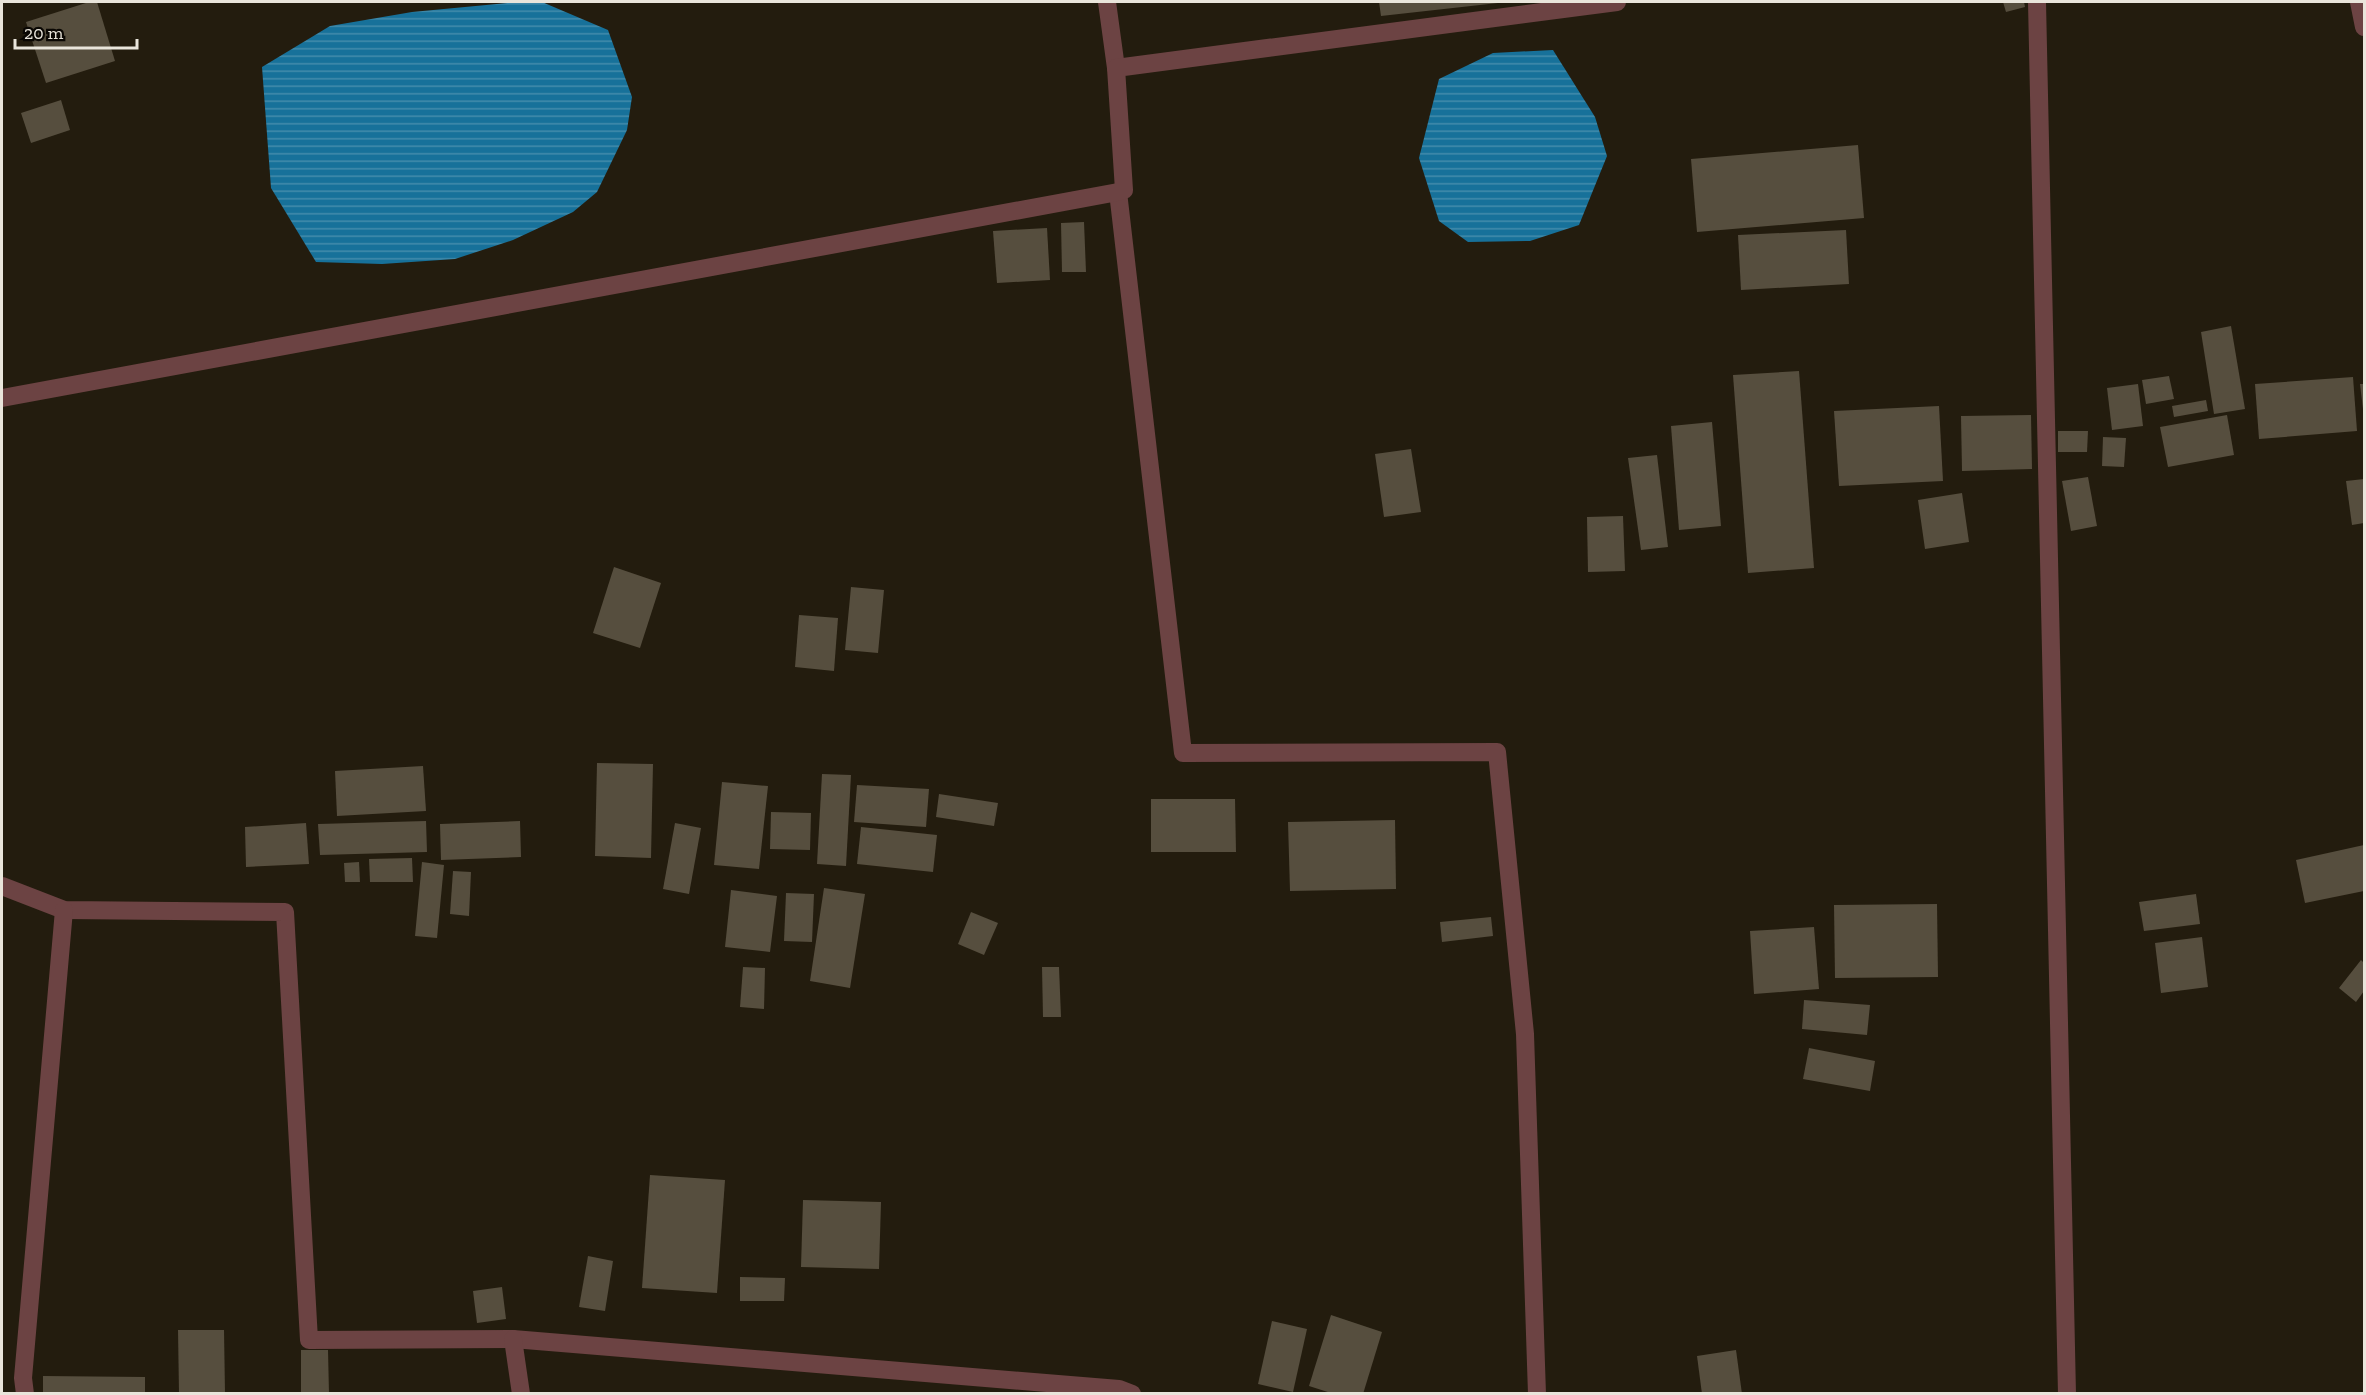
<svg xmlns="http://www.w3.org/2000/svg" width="2366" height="1395" font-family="'Zilla Slab',serif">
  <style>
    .water { fill: url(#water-rules) }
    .building { fill: #564e3e }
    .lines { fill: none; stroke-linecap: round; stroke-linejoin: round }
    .street { stroke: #6c4343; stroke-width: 18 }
  </style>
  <defs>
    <pattern id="water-rules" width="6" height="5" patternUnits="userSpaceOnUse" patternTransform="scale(1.5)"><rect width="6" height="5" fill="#17719a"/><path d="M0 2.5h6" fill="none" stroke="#448cac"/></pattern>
  </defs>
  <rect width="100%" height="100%" fill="#231c0e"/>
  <g class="water">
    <path d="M 519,2 L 542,2 L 608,30 L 632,97 L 627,130 L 597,192 L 573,212 L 513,240 L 455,259 L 382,264 L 316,262 L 271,188 L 262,67 L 330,26 L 412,12 Z"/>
    <path d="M 1553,50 L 1595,117 L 1607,156 L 1579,225 L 1530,241 L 1468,242 L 1439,221 L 1419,158 L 1439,79 L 1493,53 Z"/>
  </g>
  <g class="building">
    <path d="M 89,2 L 97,2 L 115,61 L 46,83 L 26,22 Z"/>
    <path d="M 1379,2 L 1498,2 L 1498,3 L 1381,16 Z"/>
    <path d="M 2003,2 L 2024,2 L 2025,7 L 2006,12 Z"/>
    <path d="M 61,100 L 70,130 L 31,143 L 21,113 Z"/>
    <path d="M 1858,145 L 1864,218 L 1697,232 L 1691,159 Z"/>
    <path d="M 1084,222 L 1086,272 L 1062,272 L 1061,223 Z"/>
    <path d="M 1047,228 L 1050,280 L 997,283 L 993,231 Z"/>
    <path d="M 1846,230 L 1849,284 L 1741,290 L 1738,235 Z"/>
    <path d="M 2231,326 L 2245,409 L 2214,414 L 2201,332 Z"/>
    <path d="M 1799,371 L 1814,568 L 1748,573 L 1733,375 Z"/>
    <path d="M 2169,376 L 2174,399 L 2146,404 L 2142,380 Z"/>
    <path d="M 2353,377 L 2357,431 L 2259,439 L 2255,384 Z"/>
    <path d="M 2138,384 L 2143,426 L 2112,430 L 2107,388 Z"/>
    <path d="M 2360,384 L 2364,384 L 2364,408 L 2363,409 Z"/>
    <path d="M 2206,400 L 2208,411 L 2174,417 L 2172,406 Z"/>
    <path d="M 1939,406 L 1943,481 L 1839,486 L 1834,411 Z"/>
    <path d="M 2031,415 L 2032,469 L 1962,471 L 1961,416 Z"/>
    <path d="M 2227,415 L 2234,455 L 2168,467 L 2160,427 Z"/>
    <path d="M 1712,422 L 1721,526 L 1679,530 L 1671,426 Z"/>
    <path d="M 2058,431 L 2088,431 L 2087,452 L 2058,452 Z"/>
    <path d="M 2103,437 L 2126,438 L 2124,467 L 2102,466 Z"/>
    <path d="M 1411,449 L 1421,512 L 1384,517 L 1375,454 Z"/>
    <path d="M 1657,455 L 1668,547 L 1641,550 L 1628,458 Z"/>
    <path d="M 2088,477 L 2097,526 L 2071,531 L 2062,481 Z"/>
    <path d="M 2364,479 L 2364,523 L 2352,525 L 2346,481 Z"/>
    <path d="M 1962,493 L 1969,542 L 1925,549 L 1918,500 Z"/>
    <path d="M 1623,516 L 1625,571 L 1588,572 L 1587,517 Z"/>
    <path d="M 614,567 L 661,583 L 640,648 L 593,633 Z"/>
    <path d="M 851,587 L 884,590 L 878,653 L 845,650 Z"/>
    <path d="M 799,615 L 838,618 L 834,671 L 795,667 Z"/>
    <path d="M 597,763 L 653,764 L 651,858 L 595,856 Z"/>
    <path d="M 423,766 L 426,811 L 337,816 L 335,771 Z"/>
    <path d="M 822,774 L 851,775 L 846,866 L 817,864 Z"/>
    <path d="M 722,782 L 768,786 L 759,869 L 714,865 Z"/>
    <path d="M 857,785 L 929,789 L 926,827 L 854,822 Z"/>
    <path d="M 939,794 L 998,803 L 994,826 L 936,817 Z"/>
    <path d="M 1151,799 L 1235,799 L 1236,852 L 1151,852 Z"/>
    <path d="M 771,812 L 811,813 L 810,850 L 770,849 Z"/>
    <path d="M 1395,820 L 1396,889 L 1290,891 L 1288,822 Z"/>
    <path d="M 426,821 L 427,852 L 320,855 L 318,824 Z"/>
    <path d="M 520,821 L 521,857 L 441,860 L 440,824 Z"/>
    <path d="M 306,823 L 309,864 L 246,867 L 245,827 Z"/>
    <path d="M 675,823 L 701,828 L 689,894 L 663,889 Z"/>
    <path d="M 861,827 L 937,835 L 933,872 L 857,864 Z"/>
    <path d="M 2364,845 L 2364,891 L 2305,903 L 2296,860 Z"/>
    <path d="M 412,858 L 413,882 L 370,882 L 369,859 Z"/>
    <path d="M 359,862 L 360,882 L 345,882 L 344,863 Z"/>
    <path d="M 422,862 L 444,865 L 437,938 L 415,936 Z"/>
    <path d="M 453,871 L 471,872 L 469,916 L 450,914 Z"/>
    <path d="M 824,888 L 865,894 L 850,988 L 810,981 Z"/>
    <path d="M 731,890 L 777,896 L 770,952 L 725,947 Z"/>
    <path d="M 786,893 L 814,894 L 812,942 L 784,941 Z"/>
    <path d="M 2196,894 L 2200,924 L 2144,931 L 2139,902 Z"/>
    <path d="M 1937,904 L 1938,977 L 1835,978 L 1834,905 Z"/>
    <path d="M 971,912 L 998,923 L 984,955 L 958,944 Z"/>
    <path d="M 1491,917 L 1493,936 L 1442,942 L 1440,922 Z"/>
    <path d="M 1814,927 L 1819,989 L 1754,994 L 1750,931 Z"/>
    <path d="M 2202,937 L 2208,987 L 2161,993 L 2155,943 Z"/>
    <path d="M 2361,960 L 2364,963 L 2364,991 L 2356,1002 L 2339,988 Z"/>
    <path d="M 743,967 L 765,968 L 764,1009 L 740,1007 Z"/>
    <path d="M 1042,967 L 1059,967 L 1061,1017 L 1043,1017 Z"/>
    <path d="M 1804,1000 L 1870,1005 L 1867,1035 L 1802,1029 Z"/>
    <path d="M 1809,1048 L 1875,1061 L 1870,1091 L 1803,1079 Z"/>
    <path d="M 650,1175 L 725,1180 L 717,1293 L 642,1288 Z"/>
    <path d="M 803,1200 L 881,1202 L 879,1269 L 801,1267 Z"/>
    <path d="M 588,1256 L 613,1261 L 605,1311 L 579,1307 Z"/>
    <path d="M 740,1277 L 785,1278 L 784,1301 L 740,1301 Z"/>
    <path d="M 502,1287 L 506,1319 L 477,1323 L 473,1291 Z"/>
    <path d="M 1331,1315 L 1382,1332 L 1363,1394 L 1334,1394 L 1309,1386 Z"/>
    <path d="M 1272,1321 L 1307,1329 L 1293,1392 L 1258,1384 Z"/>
    <path d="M 178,1330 L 224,1330 L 225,1394 L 179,1394 Z"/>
    <path d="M 301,1350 L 328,1350 L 329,1394 L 301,1394 Z"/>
    <path d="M 1736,1350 L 1742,1394 L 1702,1394 L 1697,1356 Z"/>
    <path d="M 43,1376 L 145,1377 L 145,1394 L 43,1394 Z"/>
  </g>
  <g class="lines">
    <g class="street">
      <path d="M 1107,2 L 1116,68"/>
      <path d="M 2037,2 L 2067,1394"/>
      <path d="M 2359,2 L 2364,27"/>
      <path d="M 1118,192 L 1183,753 L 1497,752 L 1525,1034 L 1537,1394"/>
      <path d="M 2,398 L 1118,192 L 1124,190 L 1116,68 L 1617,2"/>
      <path d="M 2,886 L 64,910 L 285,912 L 309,1340 L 513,1339 L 1119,1389 L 1132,1394"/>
      <path d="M 513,1339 L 521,1394"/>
      <path d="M 25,1394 L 23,1378 L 64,910"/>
    </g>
  </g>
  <rect width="2366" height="1395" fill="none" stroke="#e9e5db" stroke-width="6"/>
  <path d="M15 39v9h122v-9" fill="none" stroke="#e9e5db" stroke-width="3"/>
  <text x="24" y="39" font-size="18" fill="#e9e5db" stroke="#0a0703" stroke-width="4.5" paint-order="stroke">20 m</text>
</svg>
